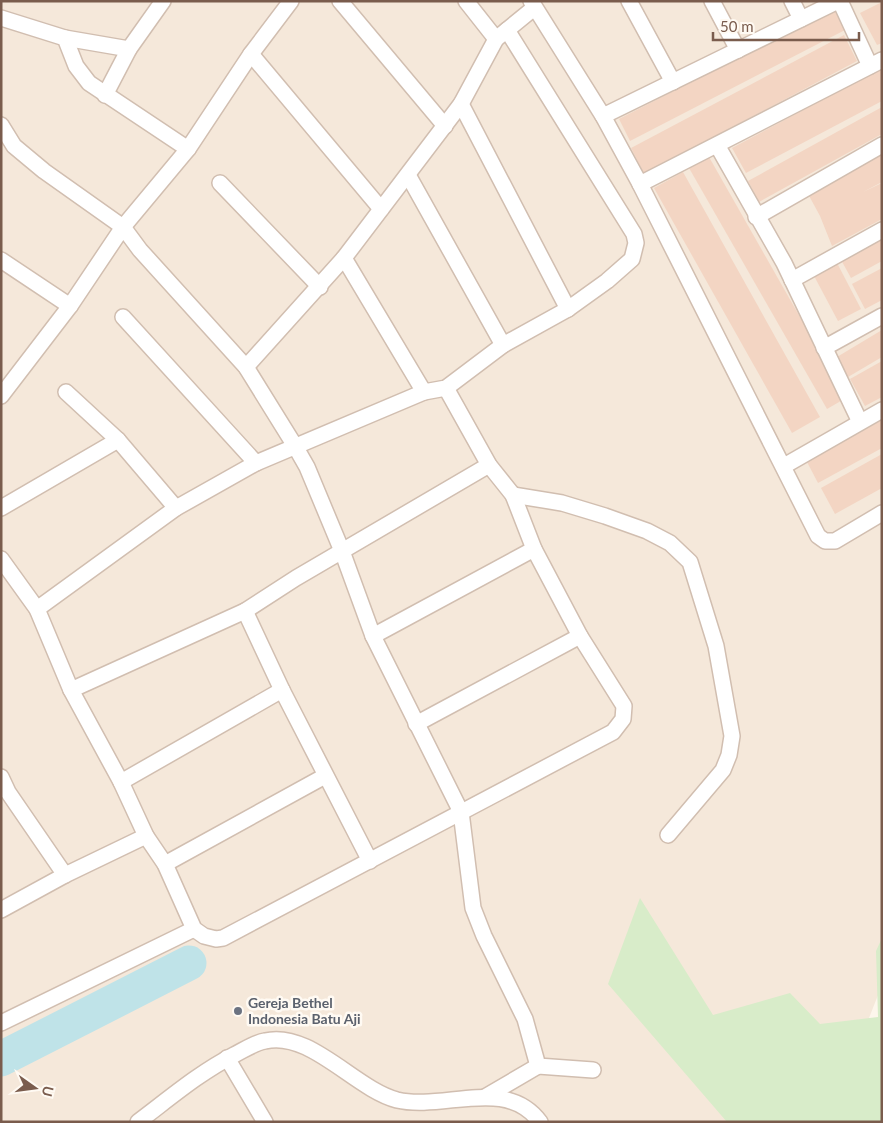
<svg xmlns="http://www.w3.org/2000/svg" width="883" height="1123" font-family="Lato,sans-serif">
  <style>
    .residential { fill: #f5e8da }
    .green { fill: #d8ecc9 }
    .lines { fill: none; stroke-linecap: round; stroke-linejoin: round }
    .river { stroke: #bfe3e8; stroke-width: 35 }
    .building { fill: #f3d5c3 }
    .minor-casing { stroke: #d1beb0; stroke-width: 18 }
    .minor { stroke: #fff; stroke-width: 15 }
    .worship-dot { fill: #6b7280; stroke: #fffaf3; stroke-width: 2 }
    .labels { text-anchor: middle; stroke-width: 5; stroke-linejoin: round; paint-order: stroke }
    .worship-label { font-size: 14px; font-weight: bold; fill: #5b616d; stroke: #fffaf3; text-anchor: start }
  </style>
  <rect width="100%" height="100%" fill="#fdf6ec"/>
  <path class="residential" d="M 1,1 L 882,1 L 882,985 L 828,1122 L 1,1122 Z"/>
  <path class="green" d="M 640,898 L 713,1015 L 790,993 L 820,1024 L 878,1017 L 876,951 L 882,938 L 882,1122 L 727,1122 L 608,984 Z"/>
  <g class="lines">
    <path class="river" d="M 1,1059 L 189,963"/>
  </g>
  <g class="building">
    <path d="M 882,2 L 882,43 L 877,45 L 860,13 Z"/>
    <path d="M 834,9 L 845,30 L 630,141 L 619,119 Z"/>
    <path d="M 844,35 L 857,61 L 644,174 L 631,148 Z"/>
    <path d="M 882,68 L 882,101 L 746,173 L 732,148 Z"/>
    <path d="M 882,107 L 882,134 L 759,202 L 748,181 Z"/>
    <path d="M 882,151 L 882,182 L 863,192 L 882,183 L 882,219 L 832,246 L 820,216 L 807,192 Z"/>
    <path d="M 709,157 L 846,398 L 827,409 L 689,168 Z"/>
    <path d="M 683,172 L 820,417 L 792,433 L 654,188 Z"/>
    <path d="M 882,234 L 882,261 L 851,278 L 840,258 Z"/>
    <path d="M 836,261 L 861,309 L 838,321 L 813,274 Z"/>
    <path d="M 882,268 L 882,300 L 865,309 L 852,284 Z"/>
    <path d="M 882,330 L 882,357 L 848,377 L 837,357 Z"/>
    <path d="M 882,361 L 882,397 L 865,406 L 850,379 Z"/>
    <path d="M 882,420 L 882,448 L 818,483 L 807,462 Z"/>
    <path d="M 882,454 L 882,488 L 835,514 L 821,488 Z"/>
  </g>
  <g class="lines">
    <g class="minor-casing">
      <g id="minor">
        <path d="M 340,1 L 445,126"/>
        <path d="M 466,1 L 496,39"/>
        <path d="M 531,1 L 603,116 L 640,184 L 818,536 L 825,541 L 835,541 L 882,513"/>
        <path d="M 629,1 L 673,82"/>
        <path d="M 712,1 L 738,50"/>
        <path d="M 792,1 L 801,19"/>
        <path d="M 840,1 L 870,66"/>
        <path d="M 1,18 L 65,38 L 76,66 L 89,83 L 188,149"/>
        <path d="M 65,38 L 129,49"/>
        <path d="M 251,54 L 381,209"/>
        <path d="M 105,95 L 129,49 L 163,1"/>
        <path d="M 461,104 L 568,309"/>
        <path d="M 603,116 L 838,1"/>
        <path d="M 1,125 L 14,146 L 44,171 L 123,227 L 140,250 L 246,367 L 295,446 L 307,467 L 342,551 L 373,636 L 461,812 L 473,908 L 484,936 L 525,1019 L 538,1066 L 593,1070"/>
        <path d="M 717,145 L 784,263 L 860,422"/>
        <path d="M 408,175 L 503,345"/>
        <path d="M 220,183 L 320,287"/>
        <path d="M 640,184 L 882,60"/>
        <path d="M 756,217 L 882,145"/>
        <path d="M 344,258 L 424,392 L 446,388 L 503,345 L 568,309 L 607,281 L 632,259 L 636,243 L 634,234 L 507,30"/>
        <path d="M 1,260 L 70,306"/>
        <path d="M 792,280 L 882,230"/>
        <path d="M 123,317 L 256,463"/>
        <path d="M 824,348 L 882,316"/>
        <path d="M 246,367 L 344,258 L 461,104 L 496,39 L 534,8"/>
        <path d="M 66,392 L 118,440 L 176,508"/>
        <path d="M 1,396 L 70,306 L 123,227 L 188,149 L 251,54 L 291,1"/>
        <path d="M 784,466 L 882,410"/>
        <path d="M 513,495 L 562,503 L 605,516 L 647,531 L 670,543 L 690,562 L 716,646 L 732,736 L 729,755 L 723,770 L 668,835"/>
        <path d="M 1,508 L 118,440"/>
        <path d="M 1,559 L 37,609 L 71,690 L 121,782 L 146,836 L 165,864 L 194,929 L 204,936 L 216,939 L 223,938 L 613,732 L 623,719 L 624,706 L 580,636 L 534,549 L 513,495 L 489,465 L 446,388"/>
        <path d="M 37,609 L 176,508 L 256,463 L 424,392"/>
        <path d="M 245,611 L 282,690 L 370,861"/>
        <path d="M 373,636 L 534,549"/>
        <path d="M 71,690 L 245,611 L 296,578 L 489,465"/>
        <path d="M 416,724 L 580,636"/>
        <path d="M 1,777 L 8,792 L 65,875"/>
        <path d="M 121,782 L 282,690"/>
        <path d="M 165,864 L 325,776"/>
        <path d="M 1,910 L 65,875 L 146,836"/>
        <path d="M 1,1023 L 194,929"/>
        <path d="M 227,1058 L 265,1122"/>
        <path d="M 485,1097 L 538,1066"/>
        <path d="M 138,1122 C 170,1098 199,1073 234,1055 C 244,1050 254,1043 265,1041 C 310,1030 355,1089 397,1100 C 444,1111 506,1076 540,1122"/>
      </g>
    </g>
    <use href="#minor" class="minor"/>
  </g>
  <circle class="worship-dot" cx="238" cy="1011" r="5"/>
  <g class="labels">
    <g class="worship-label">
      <text x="248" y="1008">Gereja Bethel<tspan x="248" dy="16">Indonesia Batu Aji</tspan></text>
    </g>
  </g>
  <rect width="883" height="1123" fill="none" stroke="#7a5c4d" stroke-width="5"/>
  <g transform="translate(35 1088) rotate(104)" stroke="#fffaf3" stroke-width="4" paint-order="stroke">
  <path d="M0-4L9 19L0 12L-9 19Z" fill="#7a5c4d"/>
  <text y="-8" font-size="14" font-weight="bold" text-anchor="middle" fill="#7a5c4d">U</text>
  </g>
  <path d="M713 32v8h146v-8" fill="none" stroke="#7a5c4d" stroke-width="2.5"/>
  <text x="720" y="32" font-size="15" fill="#7a5c4d" stroke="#fffaf3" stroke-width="4" paint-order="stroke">50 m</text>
</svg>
